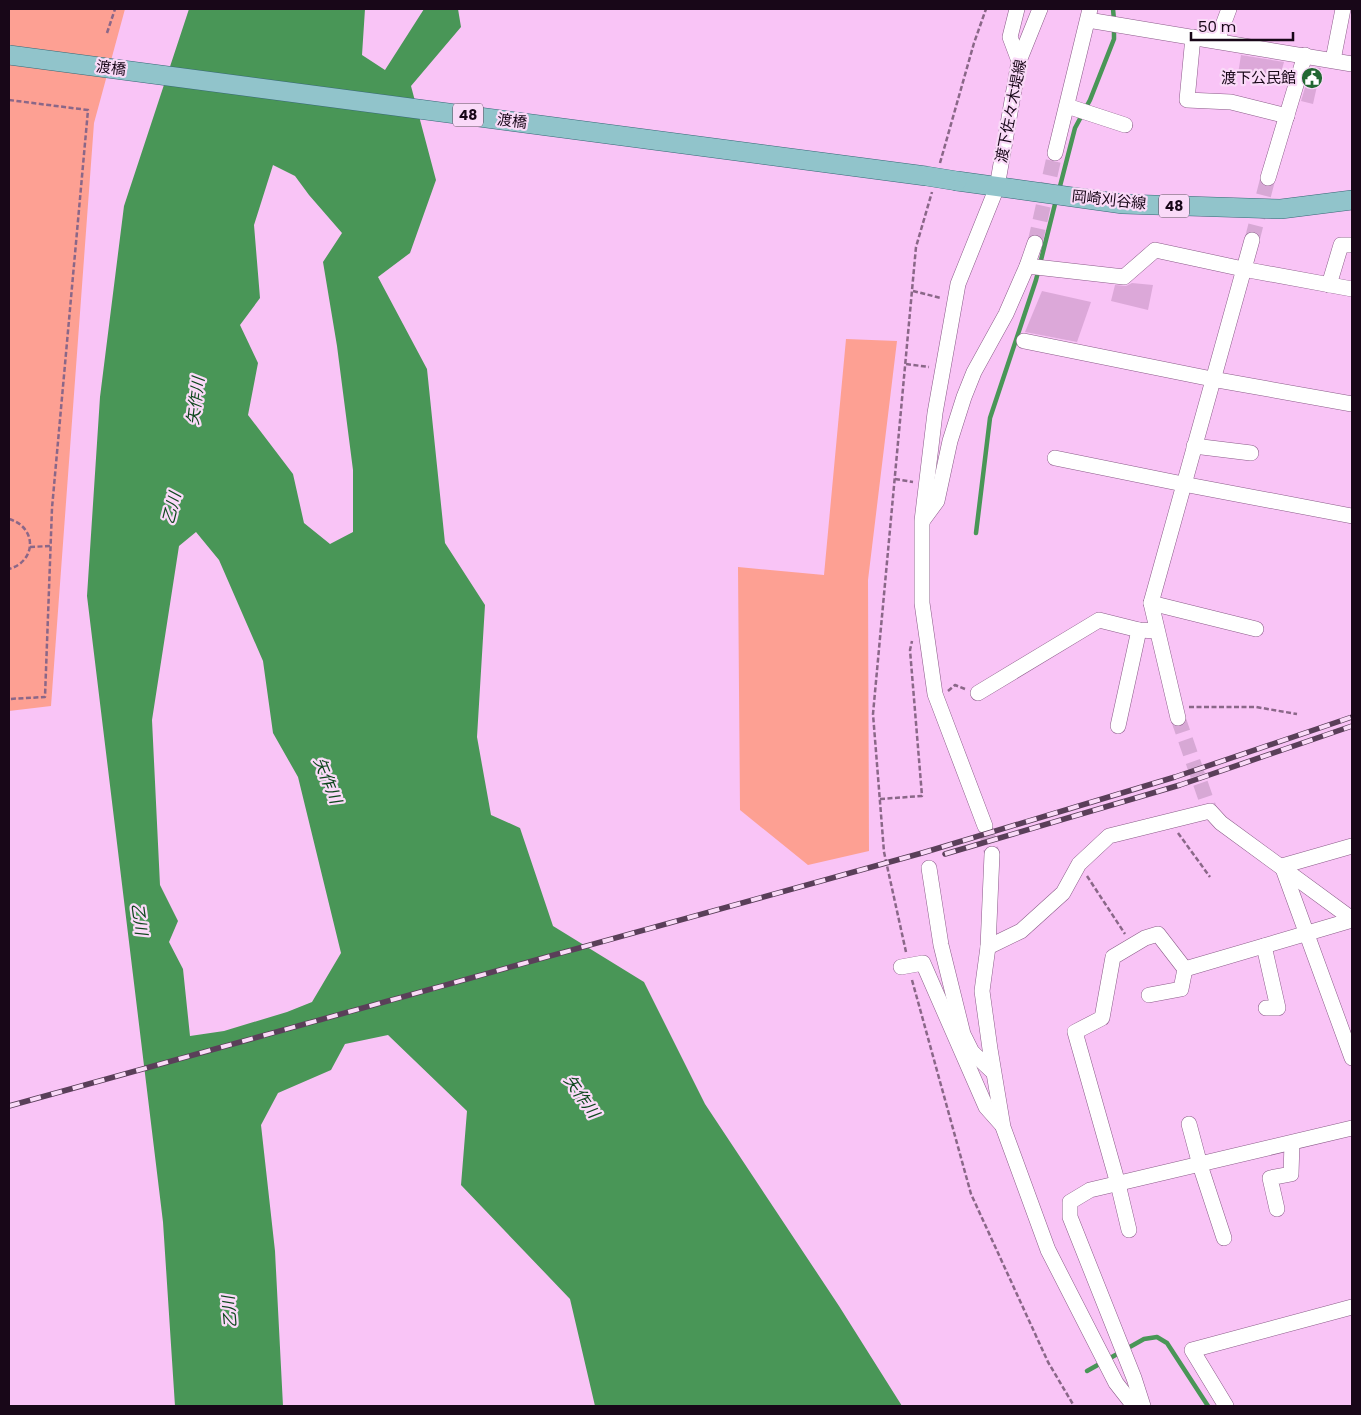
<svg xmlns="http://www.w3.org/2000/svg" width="1361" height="1415" font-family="Poppins,'Noto Sans JP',sans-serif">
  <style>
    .green { fill: #fda093 }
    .water { fill: #499657; fill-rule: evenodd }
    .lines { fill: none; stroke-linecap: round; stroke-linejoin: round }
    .stream { stroke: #499657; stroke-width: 4.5 }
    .building { fill: #dca8d9 }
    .minor-tunnel { stroke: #d7a8d5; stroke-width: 15; stroke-dasharray: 15 8; stroke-linecap: butt }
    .minor-casing { stroke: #8b5c89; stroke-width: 16 }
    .major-casing { stroke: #376876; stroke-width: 20 }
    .path { stroke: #8a6788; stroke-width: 2.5; stroke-dasharray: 5 2.5; stroke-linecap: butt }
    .minor { stroke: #fff; stroke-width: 15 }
    .major { stroke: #91c4cb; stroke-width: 19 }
    .rail-casing { stroke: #5a3f59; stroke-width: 5.5 }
    .rail { stroke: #fadaf8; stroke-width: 4; stroke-dasharray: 11; stroke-linecap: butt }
    .major-bridge-casing { stroke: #376876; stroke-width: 20; stroke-linecap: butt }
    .major-bridge { stroke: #91c4cb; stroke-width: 19 }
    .labels { text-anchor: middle; stroke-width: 4.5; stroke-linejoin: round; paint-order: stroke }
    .shield { fill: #fadaf8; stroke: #5c465b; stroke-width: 1 }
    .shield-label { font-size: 14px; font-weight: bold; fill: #180718 }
    .street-label { font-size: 15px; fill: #180718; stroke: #fadaf8 }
    .poi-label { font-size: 15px; fill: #180718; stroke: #fadaf8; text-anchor: end }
    .water-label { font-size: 16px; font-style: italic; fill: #0e471d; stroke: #fadaf8 }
  </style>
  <rect width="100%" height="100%" fill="#f9c4f6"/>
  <g class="green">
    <path d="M 9,9 L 125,9 L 94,123 L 51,706 L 9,711 Z"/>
    <path d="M 846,339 L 897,341 L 868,580 L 869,851 L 808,865 L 740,810 L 738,567 L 824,575 Z"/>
  </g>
  <path class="water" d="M 189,9 L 365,9 L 362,55 L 385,70 L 424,9 L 458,9 L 461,27 L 411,86 L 436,180 L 410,253 L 378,277 L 427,369 L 445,543 L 485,605 L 477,737 L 491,815 L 520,828 L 553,926 L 644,982 L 705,1104 L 839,1306 L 902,1406 L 595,1406 L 570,1299 L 461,1185 L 467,1111 L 388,1035 L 345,1044 L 331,1070 L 278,1093 L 261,1125 L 275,1251 L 283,1406 L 175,1406 L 163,1222 L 87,596 L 100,397 L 124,206 ZM 273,165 L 295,176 L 309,195 L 342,233 L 323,262 L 337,346 L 353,470 L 353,532 L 330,544 L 304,523 L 293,474 L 248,415 L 258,363 L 240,325 L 260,298 L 254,225 ZM 196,532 L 219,560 L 263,661 L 273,733 L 298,777 L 341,953 L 312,1002 L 287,1012 L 224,1031 L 190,1036 L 183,969 L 169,942 L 178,921 L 160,885 L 152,720 L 179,546 Z"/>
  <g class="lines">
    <g class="stream">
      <path d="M 1113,9 L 1114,20"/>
      <path d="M 1059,190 L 1075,128 L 1090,100 L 1114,39 L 1114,28"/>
      <path d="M 976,533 L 990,418 L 1036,280 L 1056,200"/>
      <path d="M 1087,1371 L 1144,1339 L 1157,1337 L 1167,1343 L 1208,1406"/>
    </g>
  </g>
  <g class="building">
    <path d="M 1241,55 L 1284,62 L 1279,80 L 1238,74 Z"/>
    <path d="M 1311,67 L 1321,68 L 1313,104 L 1301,101 Z"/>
    <path d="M 1132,283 L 1153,285 L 1148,310 L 1111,301 L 1115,285 L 1126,286 Z"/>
    <path d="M 1042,291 L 1091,302 L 1077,342 L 1025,332 Z"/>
  </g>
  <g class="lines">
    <g class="minor-tunnel">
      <path d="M 1252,240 L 1268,178"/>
      <path d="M 1035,243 L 1055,153"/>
      <path d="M 1178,718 L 1210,811"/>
      <path d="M 985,826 L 992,854"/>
    </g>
    <g class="minor-casing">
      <g id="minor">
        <path d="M 1017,9 L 1010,37 L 1019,61"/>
        <path d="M 1088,20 L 1352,64"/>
        <path d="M 1193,37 L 1187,100 L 1231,102 L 1287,116"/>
        <path d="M 1217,41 L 1229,9"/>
        <path d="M 1333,60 L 1343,9"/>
        <path d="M 1067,106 L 1125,125"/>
        <path d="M 1055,153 L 1090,9"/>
        <path d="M 1268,178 L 1305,55"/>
        <path d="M 1027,266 L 1124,277 L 1155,250 L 1243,269 L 1352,289"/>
        <path d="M 1329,285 L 1341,245 L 1352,245"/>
        <path d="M 1024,341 L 1212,379 L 1352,404"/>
        <path d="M 1194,446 L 1251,453"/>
        <path d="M 1055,458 L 1183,484 L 1352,516"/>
        <path d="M 923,520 L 937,501 L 950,441 L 964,397 L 974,372 L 1006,314 L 1027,266 L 1035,243"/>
        <path d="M 1151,603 L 1256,629"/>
        <path d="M 978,693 L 1099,620 L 1139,630 L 1157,631"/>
        <path d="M 1178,718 L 1151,603 L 1252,240"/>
        <path d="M 1118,726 L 1139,630"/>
        <path d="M 985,826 L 935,694 L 922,603 L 922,521 L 935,413 L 958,284 L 997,187 L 1019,61 L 1040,9"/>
        <path d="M 992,854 L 988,947 L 982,991 L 990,1049 L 1003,1127 L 1048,1250 L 1116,1383 L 1134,1406"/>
        <path d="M 1282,866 L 1352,1058"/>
        <path d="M 1282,866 L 1352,846"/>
        <path d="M 929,868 L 941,945 L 963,1034 L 972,1052 L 993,1072"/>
        <path d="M 1264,946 L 1278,1008 L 1266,1008"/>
        <path d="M 988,947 L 1021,931 L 1063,893 L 1079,864 L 1109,836 L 1210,811 L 1221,823 L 1352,919"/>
        <path d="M 901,967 L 923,963 L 986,1107 L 1002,1125"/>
        <path d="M 1185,969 L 1352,920"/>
        <path d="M 1189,1124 L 1200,1165 L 1224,1238"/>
        <path d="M 1277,1209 L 1270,1178 L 1291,1174 L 1292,1143"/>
        <path d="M 1129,1230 L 1118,1184 L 1075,1032 L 1102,1018 L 1113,957 L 1145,938 L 1158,934 L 1185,969 L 1181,989 L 1149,995"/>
        <path d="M 1143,1406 L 1134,1378 L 1070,1217 L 1070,1202 L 1090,1190 L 1352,1128"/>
        <path d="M 1226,1406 L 1192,1350 L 1352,1307"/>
      </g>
    </g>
    <g class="major-casing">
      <path id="major" d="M 957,181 L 1123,204 L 1281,209 L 1352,200"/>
    </g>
    <g class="path">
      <path d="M 107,33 L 115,9"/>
      <path d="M 9,100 L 88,110 L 52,508 L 45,697 L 9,699"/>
      <path d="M 940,163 L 974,43 L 986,9"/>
      <path d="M 913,291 L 941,298"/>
      <path d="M 906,364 L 929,367"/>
      <path d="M 895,479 L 913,482"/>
      <path d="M 9,519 C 37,527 37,561 9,569"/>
      <path d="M 30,547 L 50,546"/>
      <path d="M 948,691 L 955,685 L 965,689"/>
      <path d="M 1189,707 L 1256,707 L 1297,714"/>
      <path d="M 880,799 L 922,796 L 910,650 L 912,641"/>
      <path d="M 1178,833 L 1210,877"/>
      <path d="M 1087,876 L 1125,934"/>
      <path d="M 906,952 L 884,852 L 873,714 L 916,247 L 932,192"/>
      <path d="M 912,980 L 971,1194 L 1048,1362 L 1074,1406"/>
    </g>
    <use href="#minor" class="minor"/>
    <use href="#major" class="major"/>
    <g class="rail-casing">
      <g id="rail">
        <path d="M 945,854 L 1180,785 L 1352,726"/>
        <path d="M 9,1106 L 922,853 L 1175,777 L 1352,717"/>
      </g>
    </g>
    <use href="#rail" class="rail"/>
    <g class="major-bridge-casing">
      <path id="major-bridge" d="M 9,55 L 926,176 L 957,181"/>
    </g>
    <use href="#major-bridge" class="major-bridge"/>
  </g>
  <defs>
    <g id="civic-disc" transform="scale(1.125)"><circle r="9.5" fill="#226732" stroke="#fadaf8"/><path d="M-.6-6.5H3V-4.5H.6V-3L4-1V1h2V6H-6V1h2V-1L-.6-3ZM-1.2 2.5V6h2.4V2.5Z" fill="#fff"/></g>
  </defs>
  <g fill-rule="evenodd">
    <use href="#civic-disc" x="1312" y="78"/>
  </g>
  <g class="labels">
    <g class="shield">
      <rect x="453" y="103.5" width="30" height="23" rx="4"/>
      <rect x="1159" y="194.5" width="30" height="23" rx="4"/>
    </g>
    <g class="shield-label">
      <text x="468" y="120">48</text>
      <text x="1174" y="211">48</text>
    </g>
    <g class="street-label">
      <text transform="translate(111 68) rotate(7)" y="5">渡橋</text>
      <text transform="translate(1011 111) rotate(-79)" y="5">渡下佐々木堤線</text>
      <text transform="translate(512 121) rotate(7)" y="5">渡橋</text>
      <text transform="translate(1109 200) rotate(6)" y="5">岡崎刈谷線</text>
    </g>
    <g class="poi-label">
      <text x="1296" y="83">渡下公民館</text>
    </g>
    <g class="water-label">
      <text transform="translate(195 401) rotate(-83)" y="6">矢作川</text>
      <text transform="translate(171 508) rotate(-76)" y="6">乙川</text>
      <text transform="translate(328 780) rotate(68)" y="6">矢作川</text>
      <text transform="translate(140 919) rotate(82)" y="6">乙川</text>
      <text transform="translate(582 1096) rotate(55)" y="6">矢作川</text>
      <text transform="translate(229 1312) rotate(-95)" y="6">乙川</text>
    </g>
  </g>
  <rect width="1361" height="1415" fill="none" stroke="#180718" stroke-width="20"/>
  <path d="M1191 32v8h102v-8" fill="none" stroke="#180718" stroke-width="2.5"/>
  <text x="1198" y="32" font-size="15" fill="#180718" stroke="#fadaf8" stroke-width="4" paint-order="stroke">50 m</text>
</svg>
